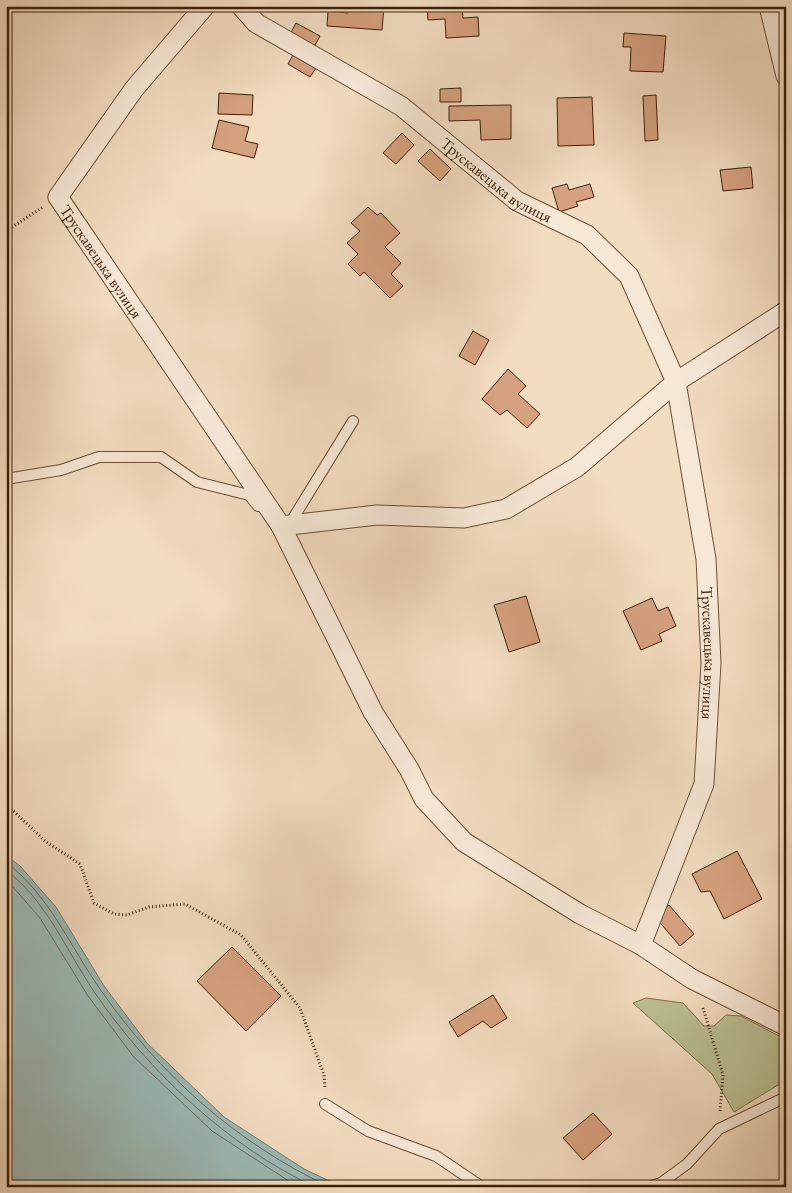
<svg xmlns="http://www.w3.org/2000/svg" width="792" height="1193" font-family="'EB Garamond',serif">
  <style>
    .green { fill: #bac093; stroke: #7b704c }
    .water { fill: #9cbab6; stroke: #767d70 }
    .lines { fill: none; stroke-linecap: round; stroke-linejoin: round }
    .shore { stroke: #6c6e5e; stroke-width: 1 }
    .building { fill: #d6a17f; stroke: #3c2106 }
    .lane-casing { stroke: #6a5034; stroke-width: 12 }
    .street-casing { stroke: #6a5034; stroke-width: 21 }
    .path { stroke: #3c2106; stroke-width: 3; stroke-dasharray: 1 2.5; stroke-linecap: butt }
    .lane { stroke: #f7e8d6; stroke-width: 10 }
    .street { stroke: #f7e8d6; stroke-width: 19 }
    .labels { text-anchor: middle; stroke-width: 5; stroke-linejoin: round; paint-order: stroke }
    .street-label { font-size: 16px; fill: #3c2106; stroke: #f7e8d6 }
  </style>
  <rect width="100%" height="100%" fill="#f2dcc0"/>
  <filter id="stains"><feTurbulence type="fractalNoise" baseFrequency=".004" numOctaves="4"/><feColorMatrix values="0 0 0 0 .2 0 0 0 0 .09 0 0 0 0 .02 0 0 0 .5 -.17"/></filter>
  <radialGradient id="worn" r=".72"><stop offset=".6" stop-color="#630" stop-opacity="0"/><stop offset="1" stop-color="#630" stop-opacity=".3"/></radialGradient>
  <path class="green" d="M 646,998 L 683,1003 L 704,1026 L 714,1026 L 726,1015 L 741,1016 L 783,1038 L 786,1039 L 786,1085 L 778,1085 L 734,1112 L 712,1074 L 633,1003 Z"/>
  <path class="water" d="M 6,855 L 20,866 L 56,907 L 104,986 L 147,1043 L 224,1117 L 304,1169 L 342,1187 L 6,1187 Z"/>
  <g class="lines">
    <g class="shore">
      <path d="M 6,862 C 49,895 70,946 100,989 C 158,1073 237,1144 330,1187"/>
      <path d="M 6,870 C 47,901 67,952 95,993 C 148,1071 229,1147 315,1187"/>
      <path d="M 6,879 L 40,918 L 88,996 L 133,1056 L 212,1131 L 298,1187"/>
    </g>
  </g>
  <g class="building">
    <path d="M 348,6 L 384,6 L 382,30 L 327,26 L 328,11 L 348,13 Z"/>
    <path d="M 427,6 L 462,6 L 463,18 L 478,17 L 479,36 L 446,38 L 445,19 L 428,20 Z"/>
    <path d="M 296,23 L 320,36 L 314,47 L 290,34 Z"/>
    <path d="M 624,33 L 666,36 L 663,72 L 630,71 L 631,47 L 623,47 Z"/>
    <path d="M 293,55 L 316,68 L 310,77 L 288,64 Z"/>
    <path d="M 461,88 L 461,102 L 440,102 L 440,89 Z"/>
    <path d="M 219,93 L 253,95 L 252,115 L 218,114 Z"/>
    <path d="M 656,95 L 658,140 L 645,141 L 643,96 Z"/>
    <path d="M 592,97 L 594,145 L 558,146 L 557,98 Z"/>
    <path d="M 511,105 L 511,139 L 481,140 L 480,120 L 449,121 L 449,106 Z"/>
    <path d="M 219,120 L 249,127 L 245,141 L 258,144 L 254,158 L 212,148 Z"/>
    <path d="M 402,133 L 414,145 L 396,164 L 383,153 Z"/>
    <path d="M 430,149 L 451,169 L 440,181 L 418,161 Z"/>
    <path d="M 751,167 L 753,188 L 723,191 L 720,170 Z"/>
    <path d="M 567,184 L 569,190 L 590,184 L 594,197 L 576,202 L 578,206 L 559,212 L 552,188 Z"/>
    <path d="M 368,207 L 377,215 L 381,213 L 400,233 L 385,247 L 401,263 L 391,274 L 403,286 L 390,298 L 364,272 L 360,276 L 348,264 L 358,254 L 347,243 L 360,231 L 351,223 Z"/>
    <path d="M 473,331 L 489,340 L 475,365 L 459,356 Z"/>
    <path d="M 508,369 L 526,386 L 518,394 L 540,414 L 527,428 L 507,410 L 500,415 L 482,399 Z"/>
    <path d="M 526,596 L 540,642 L 509,652 L 494,605 Z"/>
    <path d="M 652,598 L 658,611 L 668,607 L 676,626 L 659,634 L 662,641 L 641,650 L 623,611 Z"/>
    <path d="M 737,851 L 762,899 L 724,919 L 710,891 L 701,892 L 692,874 Z"/>
    <path d="M 669,905 L 694,934 L 680,946 L 655,917 Z"/>
    <path d="M 232,947 L 281,996 L 246,1031 L 197,981 Z"/>
    <path d="M 493,995 L 507,1018 L 491,1028 L 483,1021 L 458,1037 L 449,1022 Z"/>
    <path d="M 593,1113 L 612,1134 L 583,1160 L 563,1138 Z"/>
  </g>
  <g class="lines">
    <g class="lane-casing">
      <g id="lane">
        <path d="M 6,479 L 61,470 L 99,457 L 161,457 L 197,482 L 249,495 L 258,506"/>
        <path d="M 289,525 L 353,421"/>
        <path d="M 325,1104 L 368,1131 L 436,1156 L 482,1187"/>
        <path d="M 649,1187 L 661,1183 L 687,1164 L 719,1129 L 786,1097"/>
      </g>
    </g>
    <g class="street-casing">
      <g id="street">
        <path id="s1" d="M 205,6 L 134,89 L 58,197 L 281,526 L 373,712 L 409,769 L 424,799 L 464,842 L 580,914 L 641,945 L 692,979 L 786,1026"/>
        <path id="s2" d="M 241,6 L 256,23 L 401,106 L 517,201 L 587,235 L 629,276 L 676,382 L 706,559 L 711,663 L 704,784 L 641,945"/>
        <path d="M 769,6 L 786,76"/>
        <path d="M 281,526 L 377,515 L 464,518 L 506,509 L 577,467 L 676,382 L 786,311"/>
      </g>
    </g>
    <g class="path">
      <path d="M 6,231 L 43,207"/>
      <path d="M 6,804 L 45,841 L 80,864 L 94,903 L 114,914 L 127,915 L 149,907 L 185,904 L 241,935 L 300,1008 L 324,1075 L 325,1088"/>
      <path d="M 703,1008 L 723,1075 L 720,1111"/>
    </g>
    <use href="#lane" class="lane"/>
    <use href="#street" class="street"/>
  </g>
  <g class="labels">
    <g class="street-label">
      <text dy="6" stroke="none"><textPath href="#s2" startOffset="311">Трускавецька вулиця</textPath></text>
      <text dy="6" stroke="none"><textPath href="#s1" startOffset="319">Трускавецька вулиця</textPath></text>
      <text dy="6" stroke="none"><textPath href="#s2" startOffset="866">Трускавецька вулиця</textPath></text>
    </g>
  </g>
  <rect width="792" height="1193" fill="none" stroke="#f2dcc0" stroke-width="25"/>
  <rect x="8" y="8" width="777" height="1178" fill="none" stroke="#3c2106" stroke-width="2.5"/>
  <rect x="12" y="12" width="767" height="1168" fill="none" stroke="#3c2106"/>
  <rect width="100%" height="100%" filter="url(#stains)"/>
  <rect width="100%" height="100%" fill="url(#worn)"/>
</svg>
